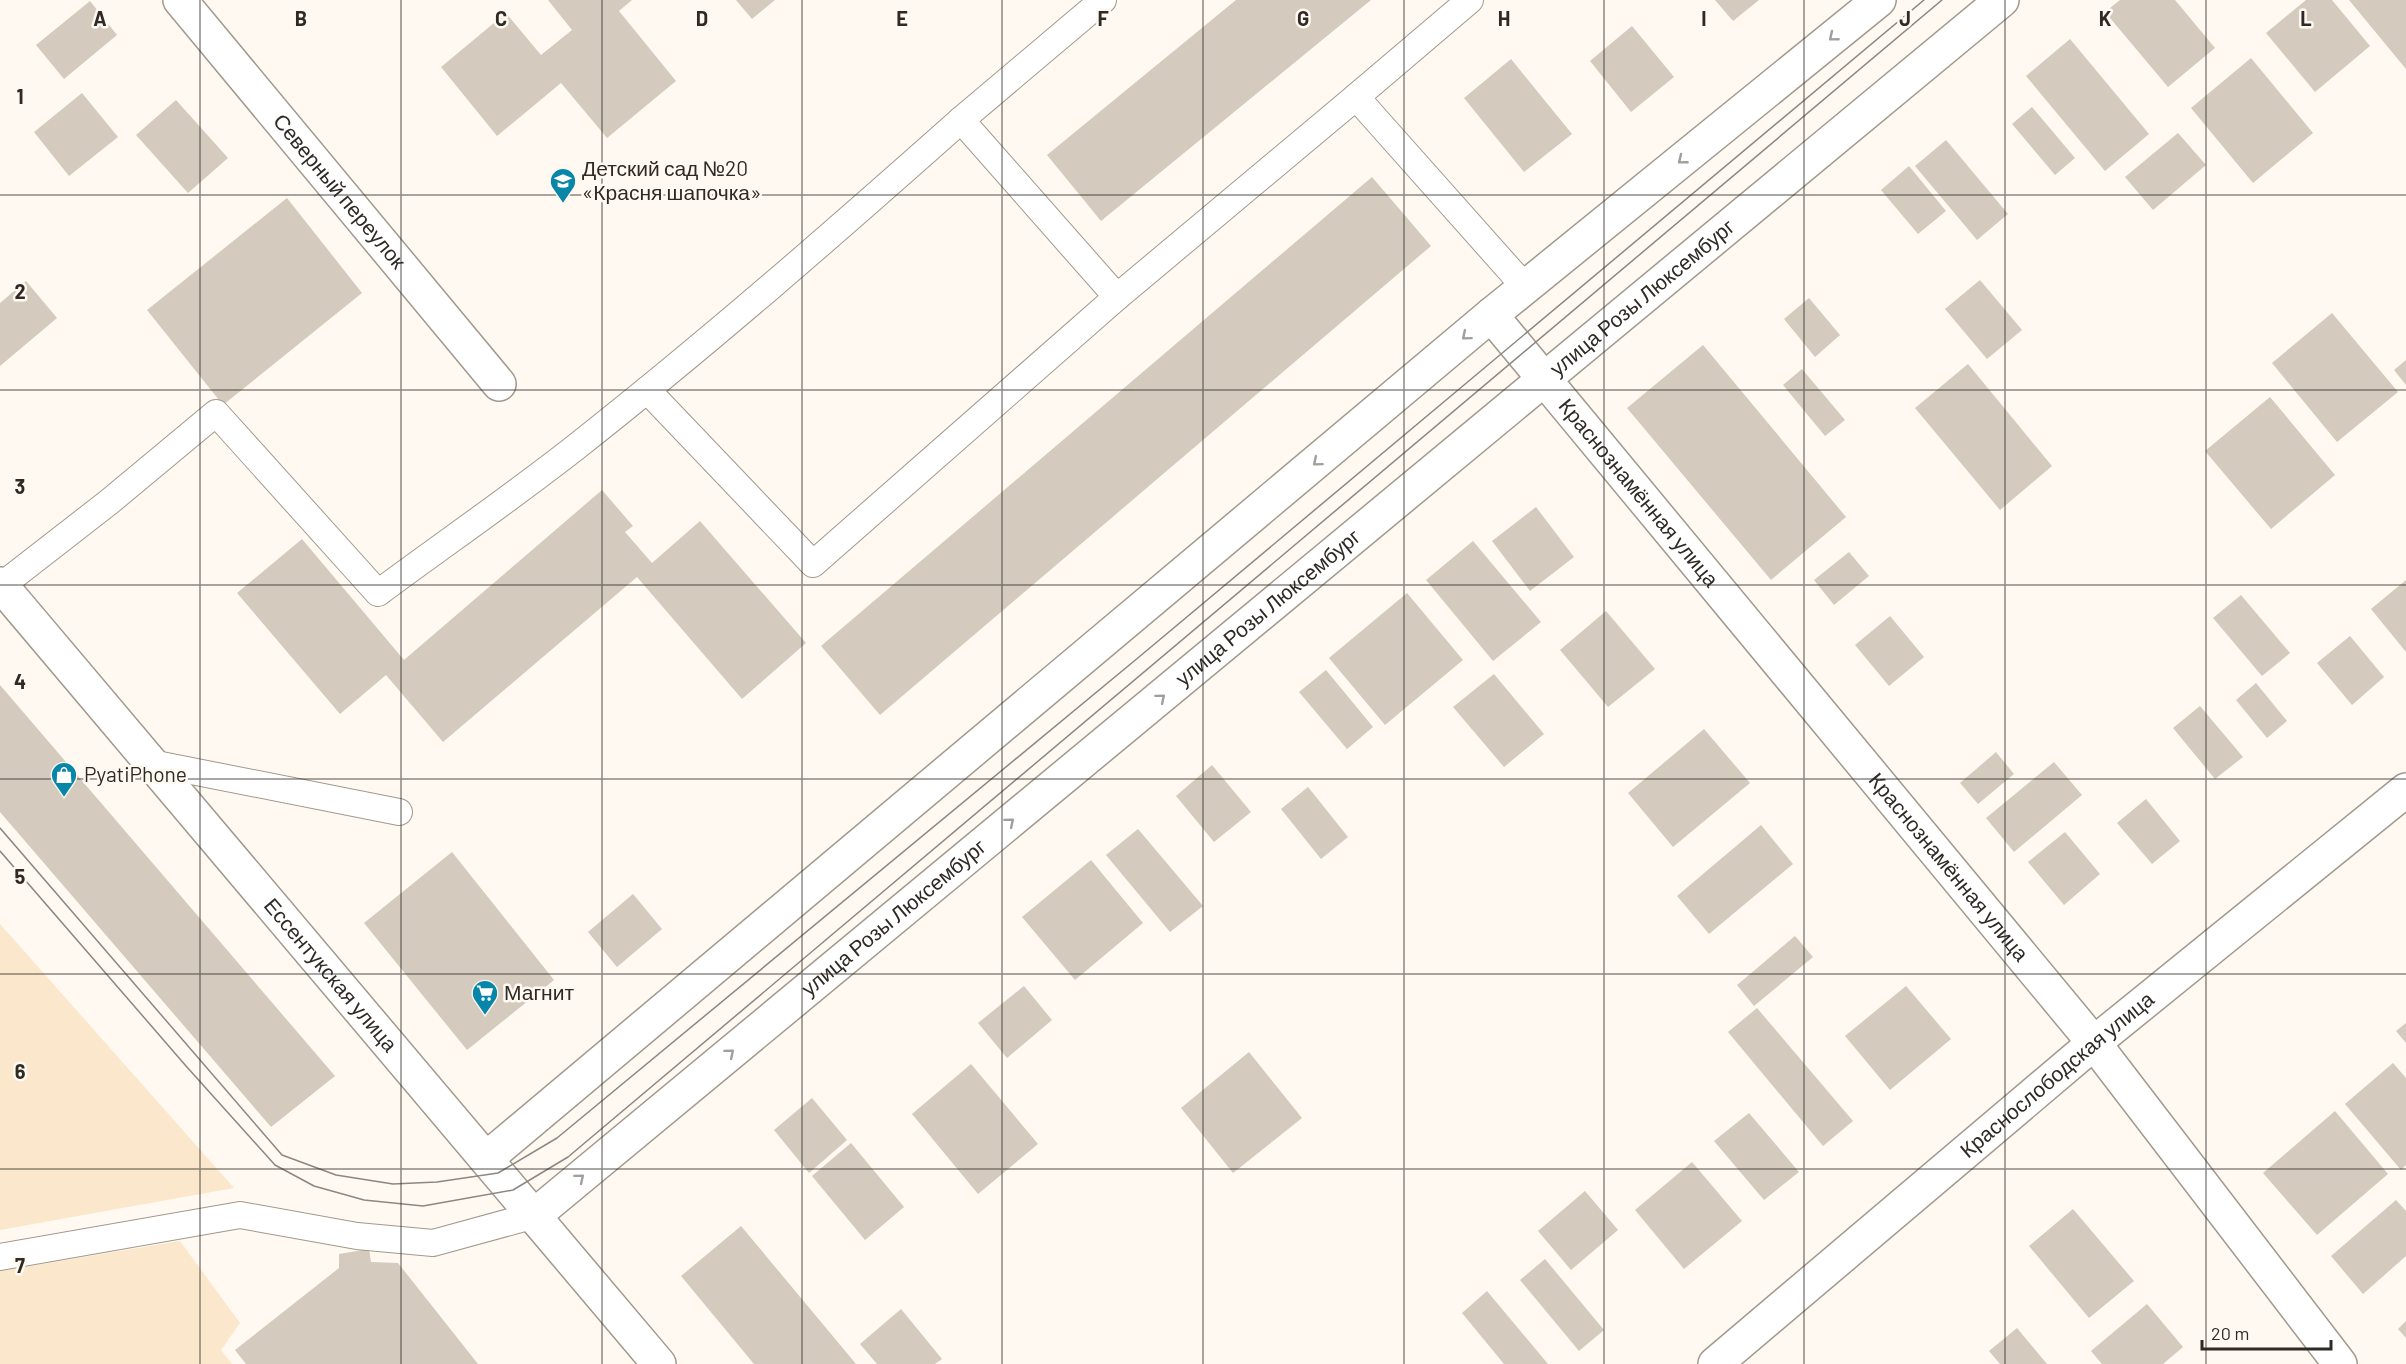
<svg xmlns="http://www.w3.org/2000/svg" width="2406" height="1364" font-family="Barlow,sans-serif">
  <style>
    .green { fill: #fbe7cc }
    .building { fill: #d4cabd }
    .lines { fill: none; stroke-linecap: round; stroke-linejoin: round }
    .service-casing { stroke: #a2998d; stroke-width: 28 }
    .minor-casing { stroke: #a2998d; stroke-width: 36 }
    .tertiary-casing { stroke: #a2998d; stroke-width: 36 }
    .service { stroke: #fff; stroke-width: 26 }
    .minor { stroke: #fff; stroke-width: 33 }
    .tertiary { stroke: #fff; stroke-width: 33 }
    .tram { stroke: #8c8881; stroke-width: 1.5 }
    .oneway { stroke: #a19f9d }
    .grid { fill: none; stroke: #2e2a25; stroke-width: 1.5; stroke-opacity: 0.55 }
    .labels { text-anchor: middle; stroke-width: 5; stroke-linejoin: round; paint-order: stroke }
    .poi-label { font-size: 21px; fill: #2e2a25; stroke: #fff9f1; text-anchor: start }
    .street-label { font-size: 21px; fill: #2e2a25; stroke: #fff9f1 }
    .grid-label { font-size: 20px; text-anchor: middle; font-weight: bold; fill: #2e2a25; stroke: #fff9f1; stroke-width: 5; stroke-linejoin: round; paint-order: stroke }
  </style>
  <rect width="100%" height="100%" fill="#fff9f1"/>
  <g class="green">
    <path d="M 0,924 L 234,1188 L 0,1230 Z"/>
    <path d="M 180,1241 L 240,1323 L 221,1350 L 232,1364 L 0,1364 L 0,1271 Z"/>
  </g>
  <g class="building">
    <path d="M 548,0 L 632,0 L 619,11 L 676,81 L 607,138 L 561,83 L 497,136 L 441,67 L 506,13 L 541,55 L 572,30 Z"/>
    <path d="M 736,0 L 775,0 L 752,19 Z"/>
    <path d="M 1236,0 L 1371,0 L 1101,221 L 1047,155 Z"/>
    <path d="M 1715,0 L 1759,0 L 1733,21 Z"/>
    <path d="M 2120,0 L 2175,0 L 2215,48 L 2168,87 L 2105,12 Z"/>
    <path d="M 2306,0 L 2332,0 L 2370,46 L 2315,92 L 2266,33 Z"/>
    <path d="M 2349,0 L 2406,0 L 2406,69 Z"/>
    <path d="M 90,1 L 117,35 L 64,79 L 36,45 Z"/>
    <path d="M 1632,26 L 1674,77 L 1631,112 L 1590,61 Z"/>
    <path d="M 2070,39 L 2149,134 L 2105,171 L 2026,76 Z"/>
    <path d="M 2251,58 L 2313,133 L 2253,183 L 2191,108 Z"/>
    <path d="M 1511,59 L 1572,134 L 1524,172 L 1464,98 Z"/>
    <path d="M 82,93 L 118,137 L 69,176 L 34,132 Z"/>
    <path d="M 176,100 L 228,158 L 188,193 L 136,135 Z"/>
    <path d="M 2032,107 L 2075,158 L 2055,175 L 2012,124 Z"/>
    <path d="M 2178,133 L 2206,165 L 2153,210 L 2125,177 Z"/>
    <path d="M 1946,140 L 2008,214 L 1977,240 L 1915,166 Z"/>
    <path d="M 1909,166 L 1946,211 L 1918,234 L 1881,190 Z"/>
    <path d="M 1372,177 L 1431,246 L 880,715 L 821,646 Z"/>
    <path d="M 287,198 L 362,293 L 223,405 L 147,310 Z"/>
    <path d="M 1980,280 L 2022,330 L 1987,359 L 1945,309 Z"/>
    <path d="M 26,281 L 57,318 L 0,366 L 0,303 Z"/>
    <path d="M 1809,298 L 1840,335 L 1815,357 L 1784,319 Z"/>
    <path d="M 2332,313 L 2398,392 L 2337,442 L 2272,363 Z"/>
    <path d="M 1703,345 L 1846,517 L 1771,580 L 1627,408 Z"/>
    <path d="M 2406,360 L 2406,385 L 2394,370 Z"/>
    <path d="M 1968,364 L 2052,466 L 2000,510 L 1915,408 Z"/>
    <path d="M 1802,369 L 1845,420 L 1825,436 L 1783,385 Z"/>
    <path d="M 2270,397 L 2335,475 L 2271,529 L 2205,451 Z"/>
    <path d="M 602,490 L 633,526 L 625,532 L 652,563 L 700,521 L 806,643 L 742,699 L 637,577 L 443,742 L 386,675 L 340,714 L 237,593 L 302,539 L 404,660 Z"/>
    <path d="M 1536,507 L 1574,557 L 1530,591 L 1492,541 Z"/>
    <path d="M 1473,541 L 1541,622 L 1493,661 L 1426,580 Z"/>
    <path d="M 1849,552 L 1869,576 L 1834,605 L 1814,580 Z"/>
    <path d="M 2406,580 L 2406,652 L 2371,609 Z"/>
    <path d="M 1407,593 L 1463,660 L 1385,725 L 1329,658 Z"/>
    <path d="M 2241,595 L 2290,653 L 2262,676 L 2213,618 Z"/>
    <path d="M 1606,611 L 1655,669 L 1608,707 L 1560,650 Z"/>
    <path d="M 1890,616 L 1924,657 L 1889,686 L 1855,645 Z"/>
    <path d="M 2350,636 L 2384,677 L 2352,705 L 2317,663 Z"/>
    <path d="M 1326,670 L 1373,727 L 1347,749 L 1299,692 Z"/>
    <path d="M 1494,674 L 1544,734 L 1504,767 L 1453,707 Z"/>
    <path d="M 2256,683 L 2287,721 L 2267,738 L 2236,700 Z"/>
    <path d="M 0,685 L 335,1076 L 271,1127 L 0,812 Z"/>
    <path d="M 2200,706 L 2243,757 L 2215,779 L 2173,728 Z"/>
    <path d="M 1704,729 L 1750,783 L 1673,847 L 1628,793 Z"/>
    <path d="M 1996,752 L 2014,774 L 1978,804 L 1960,783 Z"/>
    <path d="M 2054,762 L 2082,795 L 2014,852 L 1986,818 Z"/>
    <path d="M 1212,765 L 1251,812 L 1214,842 L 1176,796 Z"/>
    <path d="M 1308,787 L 1348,837 L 1321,859 L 1281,809 Z"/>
    <path d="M 2146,799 L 2180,841 L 2152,864 L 2117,823 Z"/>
    <path d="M 1761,825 L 1793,864 L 1709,934 L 1677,896 Z"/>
    <path d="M 1138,829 L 1203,906 L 1170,932 L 1106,855 Z"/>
    <path d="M 2065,832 L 2100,874 L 2064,905 L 2028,862 Z"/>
    <path d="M 452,852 L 554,980 L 467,1050 L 364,923 Z"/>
    <path d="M 1091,860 L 1143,923 L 1075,980 L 1022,917 Z"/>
    <path d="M 633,894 L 662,929 L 617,967 L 588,932 Z"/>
    <path d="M 1795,936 L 1813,957 L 1754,1006 L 1737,985 Z"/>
    <path d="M 1024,986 L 1052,1020 L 1007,1058 L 978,1023 Z"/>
    <path d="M 1906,986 L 1951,1039 L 1890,1090 L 1845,1036 Z"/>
    <path d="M 1757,1008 L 1853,1121 L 1823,1146 L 1728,1032 Z"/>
    <path d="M 2406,1023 L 2406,1043 L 2396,1031 Z"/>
    <path d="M 1249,1052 L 1302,1118 L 1233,1173 L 1181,1108 Z"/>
    <path d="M 2393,1063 L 2406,1078 L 2406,1165 L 2401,1170 L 2345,1104 Z"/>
    <path d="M 971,1064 L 1038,1144 L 978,1194 L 912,1114 Z"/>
    <path d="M 812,1098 L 847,1140 L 809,1173 L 774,1130 Z"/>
    <path d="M 2335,1111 L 2388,1174 L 2317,1235 L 2263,1173 Z"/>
    <path d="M 1749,1113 L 1799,1172 L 1764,1200 L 1714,1141 Z"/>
    <path d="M 851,1143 L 904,1207 L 865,1240 L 812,1176 Z"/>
    <path d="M 1692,1162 L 1742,1221 L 1684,1269 L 1635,1210 Z"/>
    <path d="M 1585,1191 L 1618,1230 L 1571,1270 L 1538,1231 Z"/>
    <path d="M 2396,1200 L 2406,1211 L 2406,1256 L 2363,1294 L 2331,1256 Z"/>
    <path d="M 2073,1209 L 2134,1281 L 2089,1318 L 2029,1246 Z"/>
    <path d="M 741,1226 L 856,1364 L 754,1364 L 681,1276 Z"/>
    <path d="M 369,1249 L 371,1262 L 398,1263 L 478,1364 L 246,1364 L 235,1350 L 339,1268 L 339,1254 Z"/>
    <path d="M 1545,1259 L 1604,1330 L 1579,1351 L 1520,1280 Z"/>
    <path d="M 1487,1291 L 1548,1364 L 1504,1364 L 1462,1313 Z"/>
    <path d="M 2147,1304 L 2183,1347 L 2163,1364 L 2102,1364 L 2091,1351 Z"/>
    <path d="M 901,1309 L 942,1359 L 935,1364 L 877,1364 L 860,1344 Z"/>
    <path d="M 2406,1321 L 2406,1338 L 2398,1329 Z"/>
    <path d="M 2017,1328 L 2047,1364 L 2000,1364 L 1989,1351 Z"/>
  </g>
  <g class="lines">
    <g class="service-casing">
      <g id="service">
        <path d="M 1356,97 L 1470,0"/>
        <path d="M 961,120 L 1103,0"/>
        <path d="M 647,390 L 813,564 L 1117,297"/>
        <path d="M 1,586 L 109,502 L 216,413 L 378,593 C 444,544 511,498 576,447 C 708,343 835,232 961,120 L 1117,297 L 1356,97 L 1525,287"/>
        <path d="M 151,763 L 399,812"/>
        <path d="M 0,1257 L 240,1215 L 357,1236 L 433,1243 L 535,1215"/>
      </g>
    </g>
    <g class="minor-casing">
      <g id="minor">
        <path id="s1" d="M 180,0 L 499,384"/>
        <path id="s2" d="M 1491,315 L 2094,1043 L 2340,1364"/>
        <path id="s3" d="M 1715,1364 L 2094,1043 L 2406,790"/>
      </g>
    </g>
    <g class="tertiary-casing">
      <g id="tertiary">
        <path id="s4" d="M 0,584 L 659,1364"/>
        <path d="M 486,1159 L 1491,315 L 1879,0"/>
        <path id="s5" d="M 535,1215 L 2002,0"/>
      </g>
    </g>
    <use href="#service" class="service"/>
    <use href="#minor" class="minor"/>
    <use href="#tertiary" class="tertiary"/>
    <g class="tram">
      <path d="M 0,828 L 282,1155 L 336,1175 L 393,1184 L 437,1182 L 498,1173 L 557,1138 L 1139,657 L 1924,0"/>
      <path d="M 0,851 L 186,1066 L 275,1165 L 314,1186 L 364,1200 L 423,1206 L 513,1190 L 568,1157 L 1942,0"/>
    </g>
  </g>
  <defs><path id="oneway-chevron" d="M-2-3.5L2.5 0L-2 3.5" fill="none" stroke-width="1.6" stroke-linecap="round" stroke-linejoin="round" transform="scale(1.5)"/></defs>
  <g class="oneway">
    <use href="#oneway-chevron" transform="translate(1833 37) rotate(141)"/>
    <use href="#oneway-chevron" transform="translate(1682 160) rotate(141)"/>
    <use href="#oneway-chevron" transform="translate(1466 336) rotate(140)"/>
    <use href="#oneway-chevron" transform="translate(1317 462) rotate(140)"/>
    <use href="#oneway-chevron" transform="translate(1161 698) rotate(-40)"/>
    <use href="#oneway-chevron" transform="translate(1010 822) rotate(-40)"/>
    <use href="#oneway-chevron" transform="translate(730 1053) rotate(-40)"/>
    <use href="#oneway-chevron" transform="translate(580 1178) rotate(-40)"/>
  </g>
  <path class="grid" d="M 200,0 L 200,1364M 401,0 L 401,1364M 602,0 L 602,1364M 802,0 L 802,1364M 1002,0 L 1002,1364M 1203,0 L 1203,1364M 1404,0 L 1404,1364M 1604,0 L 1604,1364M 1804,0 L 1804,1364M 2005,0 L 2005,1364M 2206,0 L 2206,1364M 0,195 L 2406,195M 0,390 L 2406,390M 0,585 L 2406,585M 0,779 L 2406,779M 0,974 L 2406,974M 0,1169 L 2406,1169"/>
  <defs>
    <g id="school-pin" transform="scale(1.35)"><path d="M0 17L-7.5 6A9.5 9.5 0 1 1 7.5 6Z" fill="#0886a9" stroke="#fff9f1"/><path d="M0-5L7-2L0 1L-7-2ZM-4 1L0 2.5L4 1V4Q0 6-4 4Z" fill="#fff"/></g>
    <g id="shop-pin" transform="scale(1.35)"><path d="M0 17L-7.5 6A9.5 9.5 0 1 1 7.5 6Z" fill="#0886a9" stroke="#fff9f1"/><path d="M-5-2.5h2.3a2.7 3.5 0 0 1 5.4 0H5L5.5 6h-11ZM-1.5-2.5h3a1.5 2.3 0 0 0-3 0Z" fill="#fff"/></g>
    <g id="supermarket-pin" transform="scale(1.35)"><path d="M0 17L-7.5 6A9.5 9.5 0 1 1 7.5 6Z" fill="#0886a9" stroke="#fff9f1"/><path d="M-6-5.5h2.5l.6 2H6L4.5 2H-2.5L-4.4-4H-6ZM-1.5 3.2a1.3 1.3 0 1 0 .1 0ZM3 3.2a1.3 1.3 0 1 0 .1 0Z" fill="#fff"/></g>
  </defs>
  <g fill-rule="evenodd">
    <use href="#school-pin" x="563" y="181"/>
    <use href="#shop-pin" x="64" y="775"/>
    <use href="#supermarket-pin" x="485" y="993"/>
  </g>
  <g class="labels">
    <g class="poi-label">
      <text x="582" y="176">Детский сад №20<tspan x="582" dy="24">«Красня шапочка»</tspan></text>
      <text x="84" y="782">PyatiPhone</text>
      <text x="504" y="1000">Магнит</text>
    </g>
    <g class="street-label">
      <text dy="7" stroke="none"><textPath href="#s1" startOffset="249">Северный переулок</textPath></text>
      <text dy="7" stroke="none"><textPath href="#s5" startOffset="1438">улица Розы Люксембург</textPath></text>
      <text dy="7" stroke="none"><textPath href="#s2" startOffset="231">Краснознамённая улица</textPath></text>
      <text dy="7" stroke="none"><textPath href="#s5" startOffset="952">улица Розы Люксембург</textPath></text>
      <text dy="7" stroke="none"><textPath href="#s2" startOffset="717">Краснознамённая улица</textPath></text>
      <text dy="7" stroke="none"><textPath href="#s5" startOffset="466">улица Розы Люксембург</textPath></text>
      <text dy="7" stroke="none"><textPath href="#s4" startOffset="512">Ессентукская улица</textPath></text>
      <text dy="7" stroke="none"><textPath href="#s3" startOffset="448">Краснослободская улица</textPath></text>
    </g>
  </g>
  <g class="grid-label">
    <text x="100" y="26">A</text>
    <text x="301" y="26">B</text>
    <text x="501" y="26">C</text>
    <text x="702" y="26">D</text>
    <text x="902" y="26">E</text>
    <text x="1103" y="26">F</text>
    <text x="1303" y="26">G</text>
    <text x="1504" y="26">H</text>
    <text x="1704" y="26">I</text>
    <text x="1905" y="26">J</text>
    <text x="2105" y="26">K</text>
    <text x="2306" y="26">L</text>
    <text x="20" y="104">1</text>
    <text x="20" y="299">2</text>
    <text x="20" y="494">3</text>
    <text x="20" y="689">4</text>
    <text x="20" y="884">5</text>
    <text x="20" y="1079">6</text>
    <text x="20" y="1273">7</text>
  </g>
  <path d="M2202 1340v9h129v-9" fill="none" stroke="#2e2a25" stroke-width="3"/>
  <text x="2211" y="1340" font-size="18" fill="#2e2a25" stroke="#fff9f1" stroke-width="4.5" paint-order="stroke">20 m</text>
</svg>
